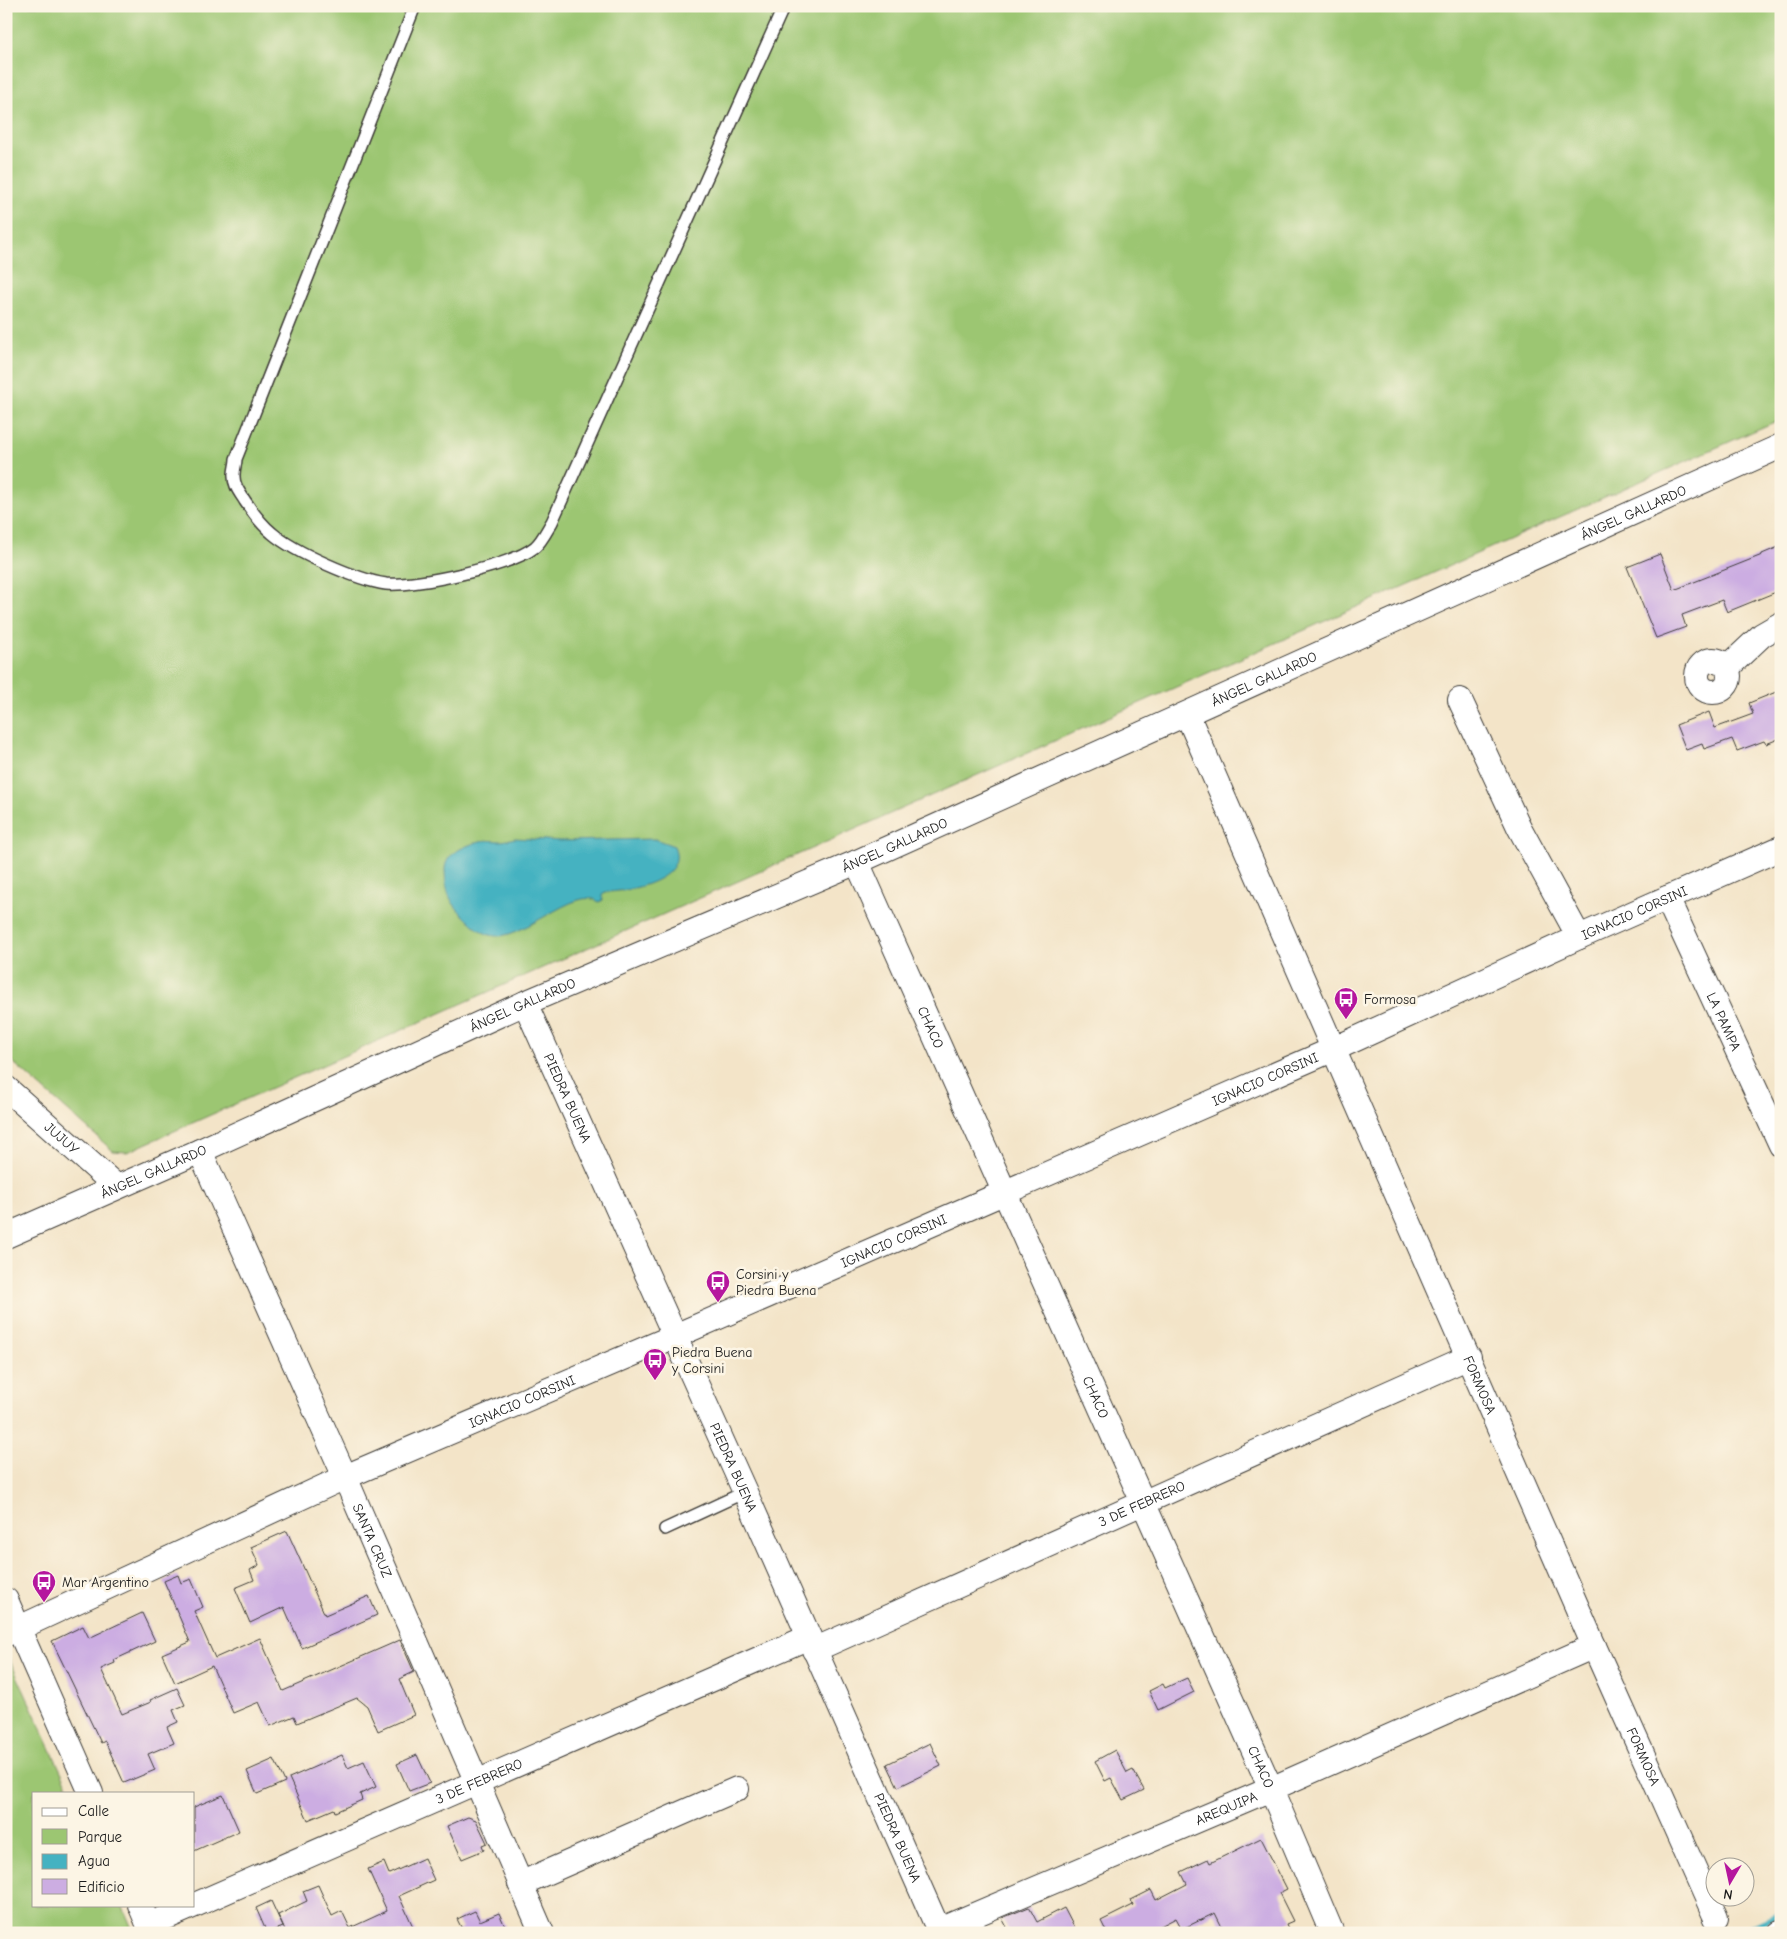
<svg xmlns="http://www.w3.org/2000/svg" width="1787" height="1939" font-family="'Comic Neue',sans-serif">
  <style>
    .green { fill: #9cc672; stroke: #5c7147 }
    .water { fill: #45b2c1; stroke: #30676e }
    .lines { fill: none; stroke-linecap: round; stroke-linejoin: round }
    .stream { stroke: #45b2c1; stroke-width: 6 }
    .building { fill: #ccade2 }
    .lane-casing { stroke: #3c3a36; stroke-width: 14 }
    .street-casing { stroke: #3c3a36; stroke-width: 26 }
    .lane { stroke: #fff; stroke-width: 11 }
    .street { stroke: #fff; stroke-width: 24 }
    .labels { text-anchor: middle; stroke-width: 5; stroke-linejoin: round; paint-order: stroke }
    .street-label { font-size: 14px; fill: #1c1c1c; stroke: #fcf5e5 }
    .poi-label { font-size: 14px; fill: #1c1c1c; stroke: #fcf5e5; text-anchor: start }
  </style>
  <rect width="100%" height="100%" fill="#fcf5e5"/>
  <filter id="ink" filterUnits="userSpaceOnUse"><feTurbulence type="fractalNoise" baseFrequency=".02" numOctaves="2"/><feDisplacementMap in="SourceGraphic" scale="10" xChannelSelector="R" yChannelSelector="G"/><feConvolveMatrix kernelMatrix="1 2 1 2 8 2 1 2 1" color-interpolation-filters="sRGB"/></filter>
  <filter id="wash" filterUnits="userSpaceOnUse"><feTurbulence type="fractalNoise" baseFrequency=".0096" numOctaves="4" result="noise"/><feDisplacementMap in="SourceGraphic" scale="20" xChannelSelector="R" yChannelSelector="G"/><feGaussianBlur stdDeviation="1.12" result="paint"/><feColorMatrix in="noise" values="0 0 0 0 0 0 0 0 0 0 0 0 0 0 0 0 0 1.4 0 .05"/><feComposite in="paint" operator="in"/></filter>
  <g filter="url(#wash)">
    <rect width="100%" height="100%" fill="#f3e4c8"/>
    <g class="green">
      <path d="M 6,6 L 1781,6 L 1781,419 L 127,1152 L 113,1151 L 6,1056 Z"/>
      <path d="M 6,1652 L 71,1793 L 34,1793 L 34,1905 L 122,1905 L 134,1933 L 6,1933 Z"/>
    </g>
    <path class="water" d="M 515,838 L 560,841 L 655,839 L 674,846 C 689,880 627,892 605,892 L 602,896 L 603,900 L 599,902 C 577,883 519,945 490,935 C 480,932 472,924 465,917 C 449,901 446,893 445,870 C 445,853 464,847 477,842 C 484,839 493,841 500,841 C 505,841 510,839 515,838 Z"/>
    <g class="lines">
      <path class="stream" d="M 1739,1933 L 1781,1913"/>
    </g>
    <g id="blocks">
      <g class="building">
        <path d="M 1781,546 L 1781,590 L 1727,612 L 1722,600 L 1682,615 L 1686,627 L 1656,638 L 1627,567 L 1660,554 L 1674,590 L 1762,555 L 1762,554 Z"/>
        <path d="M 1781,690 L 1781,738 L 1766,744 L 1764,741 L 1737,751 L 1732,739 L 1704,749 L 1702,744 L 1686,750 L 1676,725 L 1709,712 L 1715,728 L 1753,714 L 1749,703 Z"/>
        <path d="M 287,1531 L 325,1615 L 369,1596 L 377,1615 L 302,1648 L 284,1607 L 250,1623 L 235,1588 L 254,1580 L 250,1570 L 259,1565 L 251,1547 Z"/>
        <path d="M 178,1575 L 181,1583 L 191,1579 L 203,1607 L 194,1611 L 215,1658 L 260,1638 L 283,1691 L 400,1640 L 414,1672 L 399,1679 L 414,1715 L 378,1731 L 367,1706 L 357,1698 L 297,1723 L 294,1716 L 270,1726 L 259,1702 L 233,1713 L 212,1666 L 175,1683 L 162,1654 L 190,1642 L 164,1581 Z"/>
        <path d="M 142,1613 L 155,1641 L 114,1660 L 115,1663 L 101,1669 L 122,1714 L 151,1702 L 150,1700 L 177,1688 L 185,1705 L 173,1710 L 178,1722 L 167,1727 L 174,1743 L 148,1754 L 155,1770 L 124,1783 L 105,1741 L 101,1743 L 52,1641 L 83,1626 L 89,1638 Z"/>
        <path d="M 1187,1678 L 1194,1692 L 1158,1710 L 1149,1691 L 1163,1684 L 1165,1688 Z"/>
        <path d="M 930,1743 L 941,1766 L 898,1787 L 887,1764 Z"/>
        <path d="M 1115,1750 L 1127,1773 L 1133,1770 L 1144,1790 L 1123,1800 L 1111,1778 L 1105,1781 L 1095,1761 Z"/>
        <path d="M 342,1755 L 348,1768 L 364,1761 L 376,1787 L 360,1794 L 362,1800 L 335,1812 L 334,1809 L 308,1820 L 289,1778 Z"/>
        <path d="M 417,1755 L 430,1783 L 409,1791 L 397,1764 Z"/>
        <path d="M 274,1759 L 285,1782 L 257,1794 L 247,1771 Z"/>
        <path d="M 223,1795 L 239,1831 L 194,1851 L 194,1807 Z"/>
        <path d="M 468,1817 L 476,1820 L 487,1843 L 482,1845 L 484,1850 L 462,1859 L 447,1826 Z"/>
        <path d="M 1261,1838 L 1287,1889 L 1279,1893 L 1293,1921 L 1286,1924 L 1290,1933 L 1225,1933 L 1215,1913 L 1182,1929 L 1176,1918 L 1147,1933 L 1107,1933 L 1101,1921 L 1133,1905 L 1131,1900 L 1151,1890 L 1156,1900 L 1187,1884 L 1181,1872 L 1208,1859 L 1210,1863 Z"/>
        <path d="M 424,1858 L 434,1880 L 399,1896 L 416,1933 L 286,1933 L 278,1915 L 307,1901 L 303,1891 L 318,1885 L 332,1916 L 342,1911 L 350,1928 L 387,1911 L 368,1869 L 384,1862 L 389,1874 Z"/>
        <path d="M 271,1901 L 283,1927 L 267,1933 L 256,1908 Z"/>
        <path d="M 1029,1907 L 1037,1922 L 1064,1908 L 1077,1933 L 1010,1933 L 1002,1918 Z"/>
        <path d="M 475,1911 L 480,1921 L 499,1913 L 508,1933 L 454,1933 L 462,1929 L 457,1919 Z"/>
      </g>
    </g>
  </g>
  <g filter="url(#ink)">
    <use href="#blocks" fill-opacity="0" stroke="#3c3a36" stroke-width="1"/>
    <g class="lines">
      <g class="lane-casing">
        <g id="lane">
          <path d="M 415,6 L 236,459 C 236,464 234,469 234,474 C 233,485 240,493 245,501 C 253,513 261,524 272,533 C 294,552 357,580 386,584 C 416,587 511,566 535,547 C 542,541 547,530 552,522 L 784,6"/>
          <path d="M 665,1529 L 745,1492"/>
        </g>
      </g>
      <g class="street-casing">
        <g id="street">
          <circle cx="1713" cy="676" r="16"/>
          <path d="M 1727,668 L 1762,635 L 1781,624"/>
          <path d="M 1460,700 L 1519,827 L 1579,937"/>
          <path id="s1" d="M 1187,714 L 1594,1646 L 1716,1918"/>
          <path id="s2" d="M 857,862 L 1271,1789 L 1332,1933"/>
          <path id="s3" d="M 1667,898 L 1781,1145"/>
          <path id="s4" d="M 525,1003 L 745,1492 L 940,1933"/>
          <path id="s5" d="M 6,1088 L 117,1187"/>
          <path id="s6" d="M 200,1151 L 345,1477 L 542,1933"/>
          <path id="s7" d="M 6,1236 L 200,1151 L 525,1003 L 857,862 L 1781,446"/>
          <path d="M 6,1600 L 91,1793"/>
          <path id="s8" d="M 6,1634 L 345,1477 L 675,1336 L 1334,1049 L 1579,937 L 1781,848"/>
          <path id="s9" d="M 814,1650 L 1469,1357"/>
          <path d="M 520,1884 L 737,1789"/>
          <path d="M 140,1905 L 152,1933"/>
          <path id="s10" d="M 149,1925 L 809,1637"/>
          <path id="s11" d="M 939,1930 L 1271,1789 L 1594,1646"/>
          <path d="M 1780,1933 L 1781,1933"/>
        </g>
      </g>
      <use href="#lane" class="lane"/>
      <use href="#street" class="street"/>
    </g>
  </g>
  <defs>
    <g id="bus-pin" transform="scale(1.25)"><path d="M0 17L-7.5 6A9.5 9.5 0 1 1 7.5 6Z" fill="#b5179e" stroke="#fcf5e5"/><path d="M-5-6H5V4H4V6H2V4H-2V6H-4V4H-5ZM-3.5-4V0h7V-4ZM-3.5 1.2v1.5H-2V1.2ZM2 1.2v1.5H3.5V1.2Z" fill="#fff"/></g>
  </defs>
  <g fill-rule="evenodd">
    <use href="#bus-pin" x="1346" y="999"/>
    <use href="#bus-pin" x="718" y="1282"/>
    <use href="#bus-pin" x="655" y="1360"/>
    <use href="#bus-pin" x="44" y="1582"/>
  </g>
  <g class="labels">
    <g class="street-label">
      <text dy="5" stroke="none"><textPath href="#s7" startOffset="1781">ÁNGEL GALLARDO</textPath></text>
      <text dy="5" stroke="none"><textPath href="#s7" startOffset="1376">ÁNGEL GALLARDO</textPath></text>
      <text dy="5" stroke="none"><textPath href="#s7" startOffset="971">ÁNGEL GALLARDO</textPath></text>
      <text dy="5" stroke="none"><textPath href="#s8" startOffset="1781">IGNACIO CORSINI</textPath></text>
      <text dy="5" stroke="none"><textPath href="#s7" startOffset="566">ÁNGEL GALLARDO</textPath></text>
      <text dy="5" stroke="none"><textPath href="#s3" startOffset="136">LA PAMPA</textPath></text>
      <text dy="5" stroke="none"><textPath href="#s2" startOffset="181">CHACO</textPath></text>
      <text dy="5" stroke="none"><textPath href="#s8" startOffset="1376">IGNACIO CORSINI</textPath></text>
      <text dy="5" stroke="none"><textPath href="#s4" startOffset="104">PIEDRA BUENA</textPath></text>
      <text dy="5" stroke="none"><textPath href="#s5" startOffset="75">JUJUY</textPath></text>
      <text dy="5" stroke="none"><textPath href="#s7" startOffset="161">ÁNGEL GALLARDO</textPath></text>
      <text dy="5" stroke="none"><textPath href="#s8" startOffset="971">IGNACIO CORSINI</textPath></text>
      <text dy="5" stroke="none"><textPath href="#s1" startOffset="732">FORMOSA</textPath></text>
      <text dy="5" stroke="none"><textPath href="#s2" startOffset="586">CHACO</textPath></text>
      <text dy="5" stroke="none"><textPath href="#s8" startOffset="566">IGNACIO CORSINI</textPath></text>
      <text dy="5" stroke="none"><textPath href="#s4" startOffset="509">PIEDRA BUENA</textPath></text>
      <text dy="5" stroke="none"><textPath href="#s9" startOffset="359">3 DE FEBRERO</textPath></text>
      <text dy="5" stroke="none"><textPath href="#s6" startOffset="426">SANTA CRUZ</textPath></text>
      <text dy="5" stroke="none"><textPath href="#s1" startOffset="1138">FORMOSA</textPath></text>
      <text dy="5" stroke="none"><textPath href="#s2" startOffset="991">CHACO</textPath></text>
      <text dy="5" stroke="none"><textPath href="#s10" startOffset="360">3 DE FEBRERO</textPath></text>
      <text dy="5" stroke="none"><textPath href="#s11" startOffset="312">AREQUIPA</textPath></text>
      <text dy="5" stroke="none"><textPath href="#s4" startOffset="914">PIEDRA BUENA</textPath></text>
    </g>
    <g class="poi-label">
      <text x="1364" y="1004">Formosa</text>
      <text x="736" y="1279">Corsini y<tspan x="736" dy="16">Piedra Buena</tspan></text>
      <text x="672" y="1357">Piedra Buena<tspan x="672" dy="16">y Corsini</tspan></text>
      <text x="62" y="1587">Mar Argentino</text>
    </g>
  </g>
  <rect width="1787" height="1939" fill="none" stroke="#fcf5e5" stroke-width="25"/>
  <rect x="32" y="1792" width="162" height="115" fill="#fcf5e5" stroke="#a29e95"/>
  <rect x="42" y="1808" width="25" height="8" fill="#ffffff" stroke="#a29e95"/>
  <text x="78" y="1816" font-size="15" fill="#1c1c1c">Calle</text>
  <rect x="42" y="1829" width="25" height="15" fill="#9cc672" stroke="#a29e95"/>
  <text x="78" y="1842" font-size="15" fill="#1c1c1c">Parque</text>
  <rect x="42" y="1854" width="25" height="15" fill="#45b2c1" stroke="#a29e95"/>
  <text x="78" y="1866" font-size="15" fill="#1c1c1c">Agua</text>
  <rect x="42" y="1879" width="25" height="15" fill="#ccade2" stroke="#a29e95"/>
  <text x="78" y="1892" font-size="15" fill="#1c1c1c">Edificio</text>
  <g transform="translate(1730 1882) rotate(189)"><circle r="24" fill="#fcf5e5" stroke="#a29e95"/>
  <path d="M0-4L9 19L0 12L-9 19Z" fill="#b5179e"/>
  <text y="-8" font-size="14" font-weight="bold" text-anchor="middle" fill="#1c1c1c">N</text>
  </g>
</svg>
